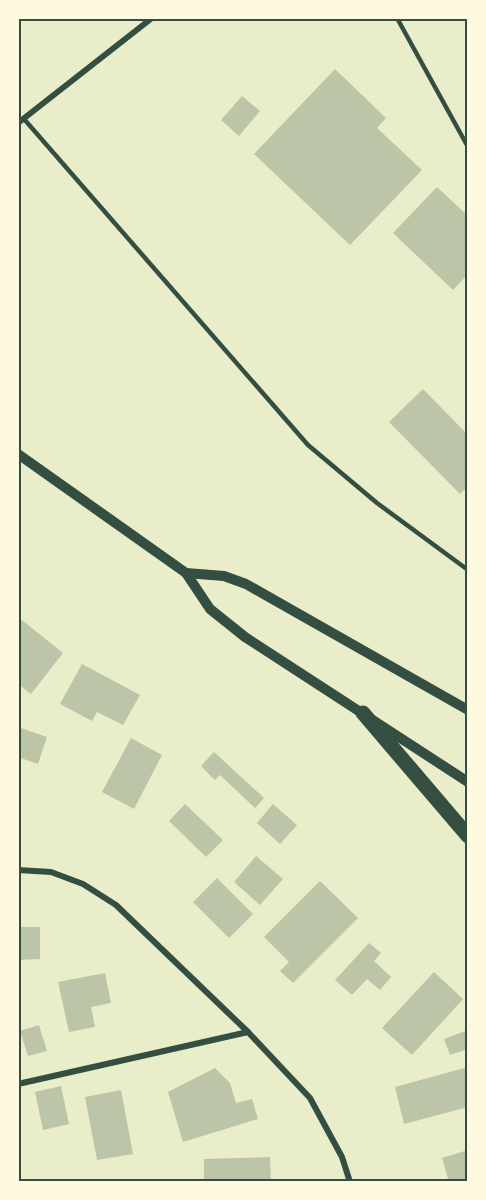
<svg xmlns="http://www.w3.org/2000/svg" width="486" height="1200" font-family="'DM Sans',sans-serif">
  <style>
    .building { fill: #bcc5a7 }
    .lines { fill: none; stroke-linecap: round; stroke-linejoin: round }
    .service { stroke: #344e41; stroke-width: 4.5 }
    .minor { stroke: #344e41; stroke-width: 6 }
    .tertiary { stroke: #344e41; stroke-width: 10 }
    .primary { stroke: #344e41; stroke-width: 15 }
    .neatline { fill: none; stroke: #344e41; stroke-width: 2 }
  </style>
  <rect width="100%" height="100%" fill="#e9edc9"/>
  <g class="building">
    <path d="M 335,69 L 386,118 L 377,128 L 422,170 L 350,245 L 254,154 Z"/>
    <path d="M 242,96 L 260,111 L 239,136 L 221,120 Z"/>
    <path d="M 437,187 L 468,216 L 468,274 L 453,290 L 393,233 Z"/>
    <path d="M 423,389 L 468,435 L 468,486 L 460,494 L 389,422 Z"/>
    <path d="M 18,617 L 63,653 L 31,694 L 18,684 Z"/>
    <path d="M 82,664 L 140,695 L 123,725 L 97,712 L 92,721 L 60,704 Z"/>
    <path d="M 18,727 L 47,737 L 38,764 L 18,757 Z"/>
    <path d="M 131,738 L 162,755 L 134,809 L 102,792 Z"/>
    <path d="M 214,752 L 264,798 L 255,808 L 220,775 L 215,780 L 201,766 Z"/>
    <path d="M 185,804 L 223,840 L 206,857 L 169,821 Z"/>
    <path d="M 273,804 L 297,825 L 280,844 L 257,823 Z"/>
    <path d="M 256,856 L 283,879 L 260,905 L 234,882 Z"/>
    <path d="M 217,878 L 253,914 L 229,938 L 193,902 Z"/>
    <path d="M 320,881 L 358,918 L 293,983 L 280,971 L 289,962 L 264,937 Z"/>
    <path d="M 18,927 L 40,927 L 40,959 L 18,960 Z"/>
    <path d="M 369,943 L 381,953 L 374,961 L 391,977 L 380,990 L 367,979 L 352,995 L 335,980 Z"/>
    <path d="M 434,972 L 463,999 L 412,1055 L 382,1028 Z"/>
    <path d="M 105,973 L 111,1003 L 91,1007 L 95,1027 L 69,1032 L 58,982 Z"/>
    <path d="M 39,1025 L 47,1051 L 28,1056 L 20,1031 Z"/>
    <path d="M 468,1030 L 468,1049 L 450,1055 L 444,1039 Z"/>
    <path d="M 468,1067 L 468,1107 L 404,1124 L 395,1087 Z"/>
    <path d="M 215,1068 L 230,1083 L 236,1103 L 252,1099 L 258,1119 L 183,1142 L 168,1092 Z"/>
    <path d="M 61,1086 L 69,1124 L 43,1130 L 35,1092 Z"/>
    <path d="M 121,1090 L 133,1154 L 97,1160 L 85,1097 Z"/>
    <path d="M 468,1150 L 468,1182 L 449,1182 L 442,1158 Z"/>
    <path d="M 270,1157 L 271,1182 L 204,1182 L 204,1159 Z"/>
  </g>
  <g class="lines">
    <g class="service">
      <path d="M 397,18 L 468,147"/>
      <path d="M 24,119 L 308,445 L 377,503 L 468,570"/>
    </g>
    <g class="minor">
      <path d="M 18,123 L 152,18"/>
      <path d="M 18,870 L 51,872 L 83,884 L 116,905 L 248,1032 L 310,1098 L 342,1157 L 350,1182"/>
      <path d="M 18,1084 L 248,1032"/>
    </g>
    <g class="tertiary">
      <path d="M 18,454 L 186,573 L 210,609 L 245,637 L 468,782"/>
      <path d="M 186,573 L 224,576 L 246,584 L 468,710"/>
    </g>
    <path class="primary" d="M 363,713 L 468,836"/>
  </g>
  <rect width="486" height="1200" fill="none" stroke="#fefae0" stroke-width="39"/>
  <rect x="20" y="20" width="446" height="1160" class="neatline"/>
</svg>
